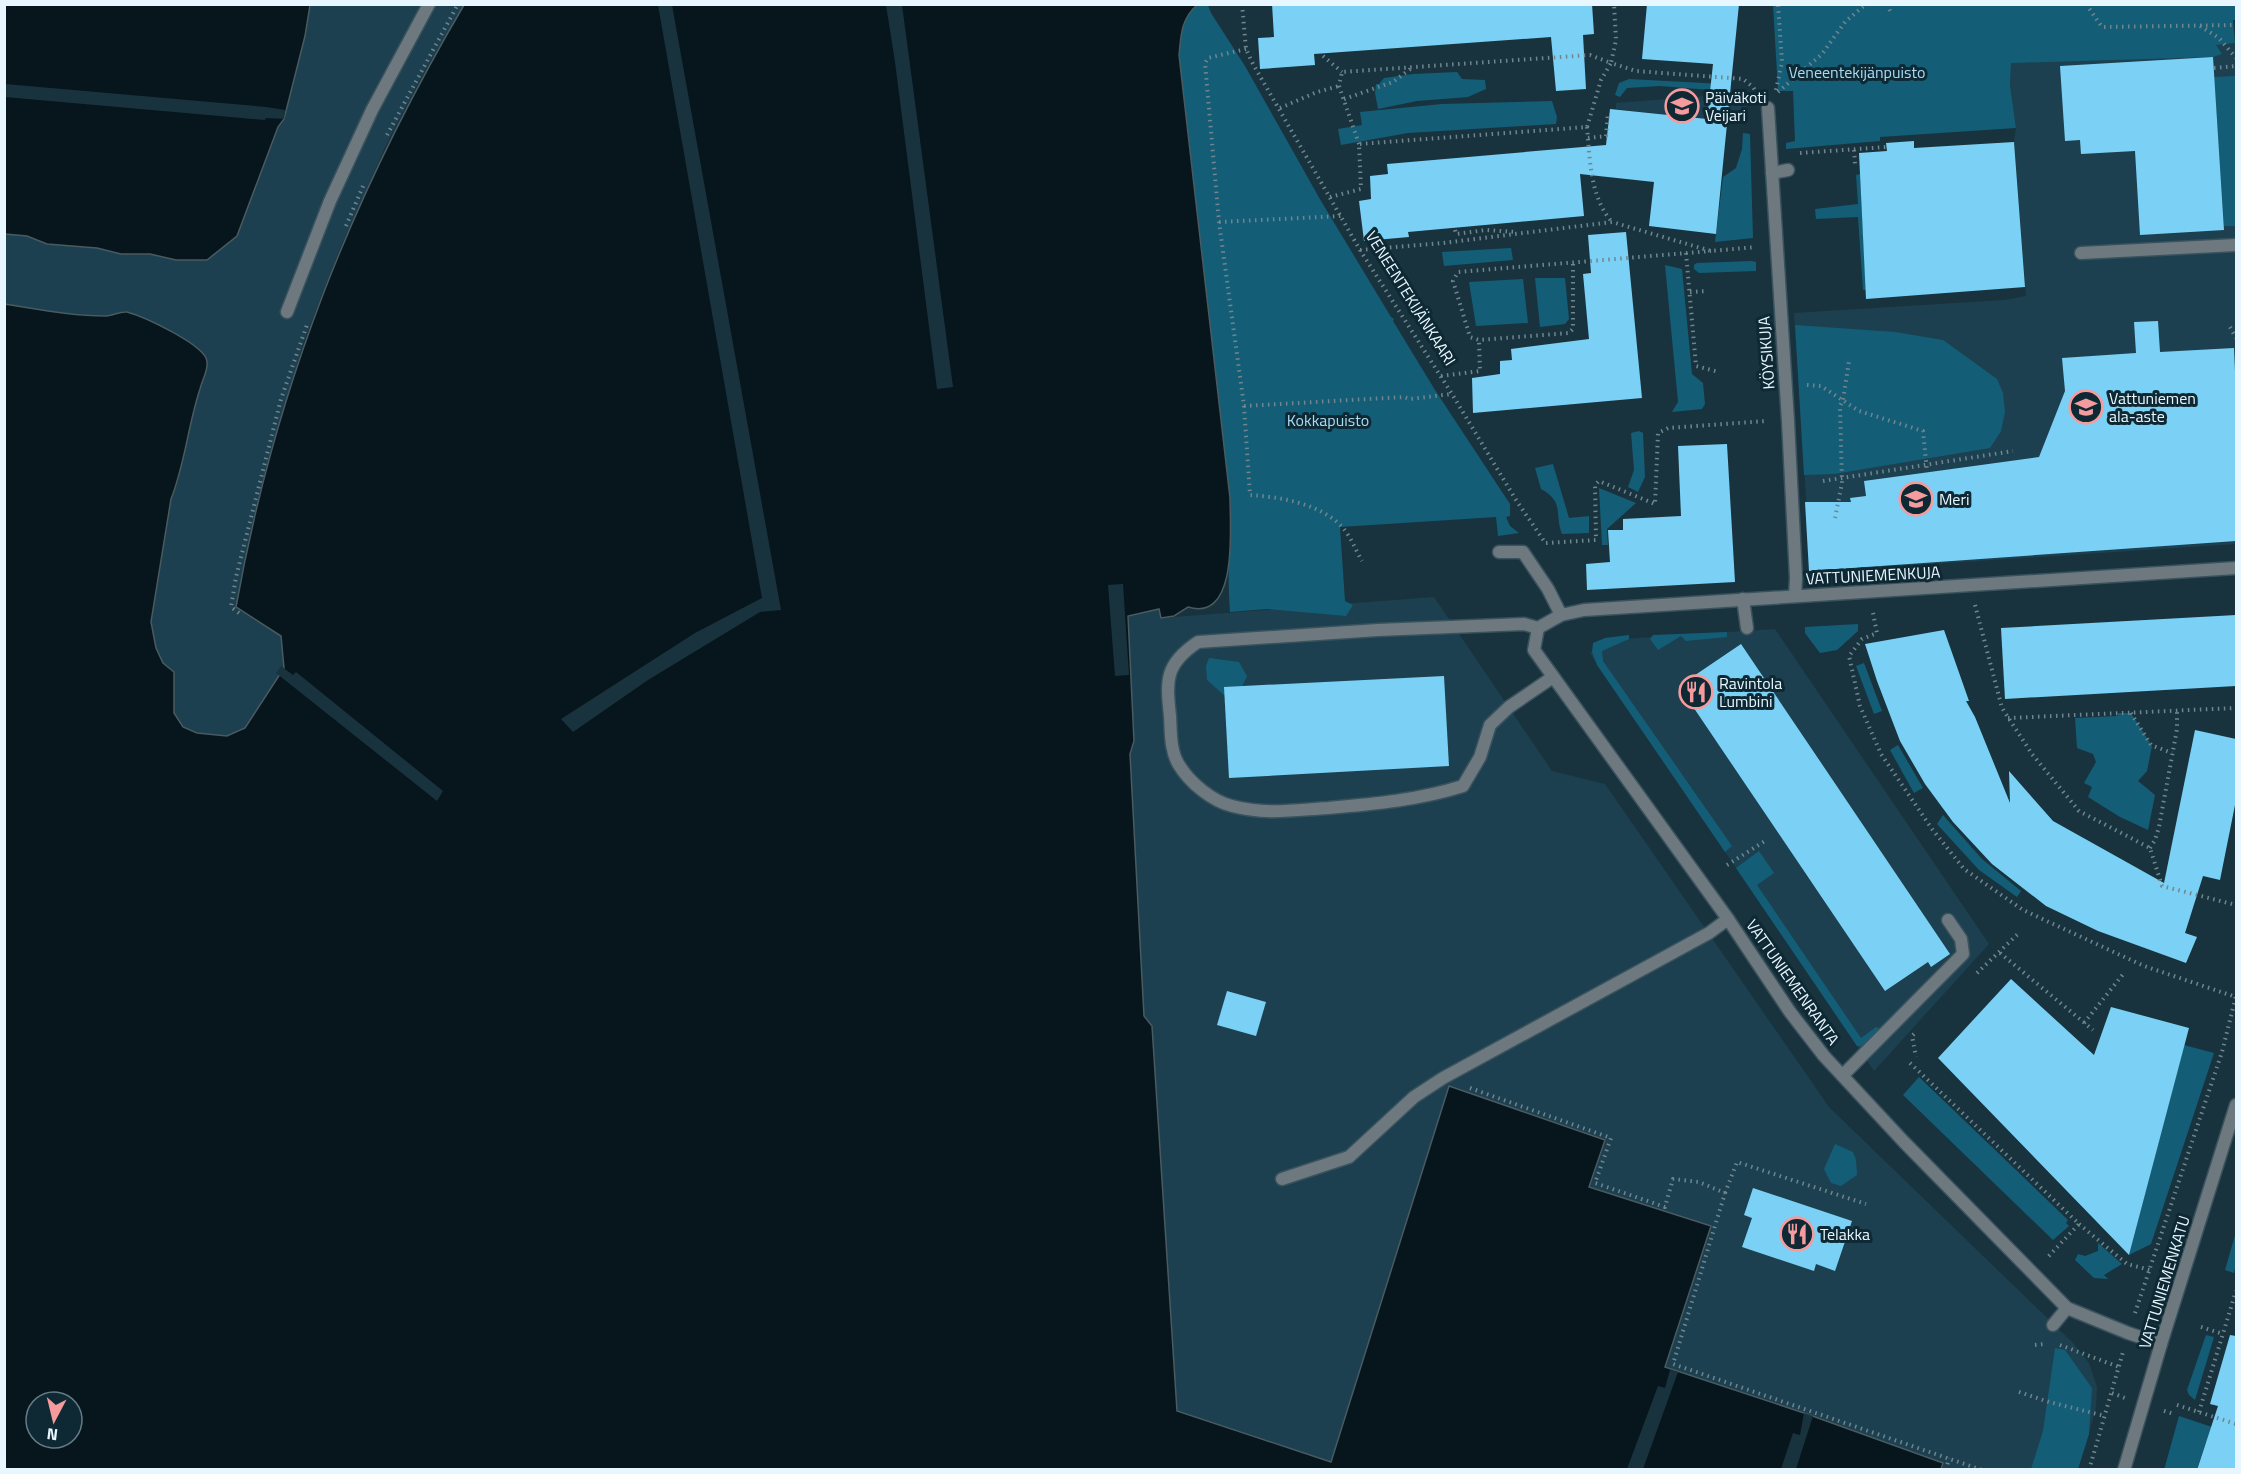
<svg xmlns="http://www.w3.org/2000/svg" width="2241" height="1474" font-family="'Titillium Web',sans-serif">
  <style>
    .built { fill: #1c404f }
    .green { fill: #145d77 }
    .water { fill: #07161d; stroke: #4a5a61; stroke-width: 1.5; fill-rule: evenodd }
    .pier { fill: #18333e }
    .building { fill: #7bd1f5 }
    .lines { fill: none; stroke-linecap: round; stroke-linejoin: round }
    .service-casing { stroke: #39525d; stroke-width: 15 }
    .minor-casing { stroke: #39525d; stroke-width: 15 }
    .tertiary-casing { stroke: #39525d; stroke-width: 15 }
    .path { stroke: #70868f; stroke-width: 4; stroke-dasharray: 1.5 4.5; stroke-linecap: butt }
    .service { stroke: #6d797f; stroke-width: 12 }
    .minor { stroke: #6d797f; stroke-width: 12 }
    .tertiary { stroke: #6d797f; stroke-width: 12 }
    .labels { text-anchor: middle; stroke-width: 6; stroke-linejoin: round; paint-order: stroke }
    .park-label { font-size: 16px; fill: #a9dbf2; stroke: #0e2934 }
    .poi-label { font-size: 16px; fill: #e8f7ff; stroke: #0e2934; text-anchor: start }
    .street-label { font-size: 16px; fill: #e8f7ff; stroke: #0e2934 }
  </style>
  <rect width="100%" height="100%" fill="#18333e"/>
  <g class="built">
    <path d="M 310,5 L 464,5 L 425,70 L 386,145 L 341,246 L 304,341 L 274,442 L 246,552 L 281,636 L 284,668 L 245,729 L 227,736 L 201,733 L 183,727 L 174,713 L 174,672 L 163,663 L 156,648 L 151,622 L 171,499 L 178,481 L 193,408 L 207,366 L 205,357 L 186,340 L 152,322 L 124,311 L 107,316 L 55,312 L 5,304 L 4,234 L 27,236 L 47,244 L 97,248 L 121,254 L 150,254 L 176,260 L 305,36 Z"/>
    <path d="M 2235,43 L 2236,70 L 2236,544 L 1811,572 L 1794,313 L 2004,300 L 2026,296 L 2014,142 L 2016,128 L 2010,85 L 2011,58 Z"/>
    <path d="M 1746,93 L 1748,124 L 1616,109 L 1616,103 Z"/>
    <path d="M 1434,597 L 1552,771 L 1605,784 L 1829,1107 L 2072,1342 L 2089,1363 L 2097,1387 L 2096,1408 L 2078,1469 L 1941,1469 L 1943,1463 L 1804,1413 L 1664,1367 L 1711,1226 L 1589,1187 L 1605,1140 L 1449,1087 L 1331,1462 L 1177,1411 L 1152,1026 L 1144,1017 L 1130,754 L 1134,741 L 1128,615 L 1159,609 L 1161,618 Z"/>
    <path d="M 1775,629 L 1989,944 L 1874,1071 L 1590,653 L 1609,640 Z"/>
  </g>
  <g class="green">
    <path d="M 2236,4 L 2236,20 L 2233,20 L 2235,43 L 2216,45 L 2222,54 L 2213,57 L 2011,63 L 2010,85 L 2016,128 L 1880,137 L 1880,141 L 1786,149 L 1786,143 L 1795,141 L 1793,91 L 1778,91 L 1773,5 Z"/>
    <path d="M 1198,5 L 1208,5 L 1211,13 L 1245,66 L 1321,201 L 1391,317 L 1394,319 L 1393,321 L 1435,390 L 1510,504 L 1510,516 L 1506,517 L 1510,526 L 1519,533 L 1498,536 L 1496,517 L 1340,527 L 1345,601 L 1353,605 L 1346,616 L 1267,609 L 1230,612 C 1227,574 1230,536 1230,498 L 1179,55 C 1181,35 1181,18 1198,5 Z"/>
    <path d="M 1457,72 L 1462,79 L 1485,80 L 1486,89 L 1468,97 L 1417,101 L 1378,109 L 1375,93 L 1376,84 L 1379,84 L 1384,78 L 1413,74 Z"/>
    <path d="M 2236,76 L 2236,226 L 2224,226 L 2214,77 Z"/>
    <path d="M 1629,79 L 1723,84 L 1723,91 L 1660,86 L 1627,88 L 1620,97 L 1615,95 L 1619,83 Z"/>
    <path d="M 1552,101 L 1557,117 L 1556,124 L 1408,133 L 1341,145 L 1338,129 L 1362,125 L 1360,112 L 1442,104 Z"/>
    <path d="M 1743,133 L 1750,134 L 1753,238 L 1715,242 L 1723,177 L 1736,168 L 1742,149 Z"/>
    <path d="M 1860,174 L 1866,290 L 1863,290 L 1858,217 L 1816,219 L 1815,209 L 1858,204 L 1856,175 Z"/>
    <path d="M 1511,248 L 1513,260 L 1444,266 L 1442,252 Z"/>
    <path d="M 1751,261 L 1756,262 L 1756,271 L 1699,273 L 1694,269 L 1694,265 L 1697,263 Z"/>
    <path d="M 1665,265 L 1682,269 L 1692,374 L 1703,383 L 1705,404 L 1702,409 L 1672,412 L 1678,402 Z"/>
    <path d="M 1535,278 L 1565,278 L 1569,319 L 1565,324 L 1540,327 Z"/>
    <path d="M 1523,279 L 1528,323 L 1476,326 L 1469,282 Z"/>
    <path d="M 1795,325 L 1895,332 L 1943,340 L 1997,379 L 2003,393 L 2005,412 L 2001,431 L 1990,448 L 1834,474 L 1804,475 Z"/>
    <path d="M 1639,431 L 1643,433 L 1645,477 L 1638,492 L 1628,487 L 1634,470 L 1631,433 Z"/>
    <path d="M 1553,464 L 1569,518 L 1589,516 L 1589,533 L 1562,534 C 1554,514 1565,502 1541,489 L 1535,468 Z"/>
    <path d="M 1599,488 L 1636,503 L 1607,529 L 1608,545 L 1602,545 Z"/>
    <path d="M 1858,624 L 1858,631 L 1837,650 L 1820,653 L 1805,633 L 1805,627 Z"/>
    <path d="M 1727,632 L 1727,637 L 1686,641 L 1681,636 L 1658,650 L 1650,639 L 1653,635 Z"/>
    <path d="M 1629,635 L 1629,639 L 1602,651 L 1603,661 L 1732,846 L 1725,852 L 1597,665 L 1592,652 L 1593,643 L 1605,638 Z"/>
    <path d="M 1209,658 L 1239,662 L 1247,676 L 1234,704 L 1207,680 L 1206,666 Z"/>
    <path d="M 1864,663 L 1882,711 L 1874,714 L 1856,666 Z"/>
    <path d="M 2118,713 L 2131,713 L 2152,746 L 2147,771 L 2138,781 L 2155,795 L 2148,830 L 2120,817 L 2088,797 L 2092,787 L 2084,783 L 2096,762 L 2093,754 L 2077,748 L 2075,718 L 2118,716 Z"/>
    <path d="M 1898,745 L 1923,788 L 1914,793 L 1890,750 Z"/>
    <path d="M 1943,815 L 1982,859 L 2021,891 L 2017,897 L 1979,870 L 1937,824 Z"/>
    <path d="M 1759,851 L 1774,873 L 1757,885 L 1861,1038 L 1876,1027 L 1880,1029 L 1880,1033 L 1864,1046 L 1857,1046 L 1736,868 Z"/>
    <path d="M 2184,1045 L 2214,1053 L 2151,1244 L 2129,1255 Z"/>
    <path d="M 1919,1077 L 2068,1220 L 2066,1223 L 2069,1226 L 2053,1240 L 1903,1095 Z"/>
    <path d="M 1835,1144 L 1853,1152 L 1856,1160 L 1857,1175 L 1841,1186 L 1831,1183 L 1824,1169 Z"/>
    <path d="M 2236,1232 L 2236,1264 L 2234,1273 L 2225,1270 Z"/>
    <path d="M 2098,1243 L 2122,1264 L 2104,1275 L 2108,1279 L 2094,1278 L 2075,1260 L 2078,1254 L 2085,1256 L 2098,1251 Z"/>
    <path d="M 2206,1335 L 2214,1337 L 2195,1400 L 2189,1395 L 2187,1390 Z"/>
    <path d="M 2055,1348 L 2065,1350 L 2092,1388 L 2089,1434 L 2078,1469 L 2031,1469 L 2043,1431 Z"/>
    <path d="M 2179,1416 L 2236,1435 L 2236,1452 L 2206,1442 L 2197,1469 L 2164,1470 Z"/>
  </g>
  <g class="water">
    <path d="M 4,5 L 310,5 L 305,36 L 284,119 L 278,127 L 237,236 L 207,260 L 176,260 L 150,254 L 121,254 L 97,248 L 47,244 L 27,236 L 5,234 Z"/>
    <path d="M 464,5 L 1197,5 C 1181,19 1181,35 1179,55 L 1230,498 C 1230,526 1239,623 1188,607 L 1174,616 L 1161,618 L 1159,609 L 1128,616 L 1134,741 L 1130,754 L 1144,1016 L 1152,1026 L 1177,1411 L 1331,1462 L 1449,1086 L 1605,1140 L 1589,1187 L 1711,1226 L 1665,1367 L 1804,1413 L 1943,1463 L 1941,1469 L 5,1469 L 4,304 C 37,309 71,316 105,316 C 112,316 120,311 127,312 C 145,317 198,342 206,358 C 210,367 202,380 200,389 C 188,425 185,464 171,499 L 151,622 L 156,648 L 163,663 L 174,672 L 174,713 L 183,727 L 197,733 L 227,736 L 245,728 L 284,668 L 281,636 L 236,607 C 275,389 352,195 464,5 ZM 36,1402 L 72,1402 L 72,1438 L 36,1438 Z"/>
  </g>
  <g class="pier">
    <path d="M 658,5 L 672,5 L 781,610 L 760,612 L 648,680 L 573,732 L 561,719 L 695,633 L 762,598 Z"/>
    <path d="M 886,5 L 902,5 L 953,387 L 937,389 L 895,62 Z"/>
    <path d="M 5,84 L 266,107 L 285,110 L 284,119 L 266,118 L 265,120 L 5,97 Z"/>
    <path d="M 1123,584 L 1129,675 L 1115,676 L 1108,585 Z"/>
    <path d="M 281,666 L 293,675 L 296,672 L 443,791 L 437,801 L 276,673 Z"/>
    <path d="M 1670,1370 L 1678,1372 L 1643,1469 L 1627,1469 L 1658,1386 L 1665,1388 Z"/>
    <path d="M 1804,1413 L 1813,1416 L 1796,1469 L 1781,1469 L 1793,1433 L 1800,1435 Z"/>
  </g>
  <g class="building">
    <path d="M 1272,4 L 1592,4 L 1594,34 L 1583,35 L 1586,89 L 1556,91 L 1551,37 L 1314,54 L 1315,65 L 1260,69 L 1258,38 L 1274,37 Z"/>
    <path d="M 1647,4 L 1739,4 L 1716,234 L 1649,226 L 1654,182 L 1580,174 L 1584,216 L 1408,232 L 1409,237 L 1364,241 L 1359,201 L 1371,199 L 1370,176 L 1388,174 L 1387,164 L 1606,145 L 1610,109 L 1707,119 L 1713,64 L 1642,59 Z"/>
    <path d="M 2213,57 L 2224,230 L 2140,235 L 2135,151 L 2081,154 L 2080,140 L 2065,141 L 2060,66 Z"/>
    <path d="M 1914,141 L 1914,148 L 2014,142 L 2025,287 L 1866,299 L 1859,153 L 1887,151 L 1886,143 Z"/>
    <path d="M 1626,232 L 1642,398 L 1473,413 L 1472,378 L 1500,374 L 1500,361 L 1512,360 L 1511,349 L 1589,339 L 1583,274 L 1591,273 L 1588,235 Z"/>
    <path d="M 2158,321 L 2160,352 L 2234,348 L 2236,395 L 2236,541 L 1809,571 L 1805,502 L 1851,502 L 1850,498 L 1866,496 L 1864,481 L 2039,457 L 2065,391 L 2062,358 L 2136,353 L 2134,322 Z"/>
    <path d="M 1727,444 L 1735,582 L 1587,590 L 1586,564 L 1610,562 L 1608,530 L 1623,530 L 1623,519 L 1681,516 L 1678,446 Z"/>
    <path d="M 2236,615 L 2236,686 L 2005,699 L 2001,628 Z"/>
    <path d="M 1944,630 L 1969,701 L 1966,701 L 1975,717 L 2010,803 L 2009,771 L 2053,821 L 2164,883 L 2195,730 L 2236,739 L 2236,800 L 2220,880 L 2203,876 L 2185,933 L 2197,937 L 2186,963 L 2098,931 L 2046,906 L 1992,864 L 1953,822 L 1925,784 L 1900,741 L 1877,681 L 1865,644 Z"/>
    <path d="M 1741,644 L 1950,954 L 1931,967 L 1928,962 L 1885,991 L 1679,686 Z"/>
    <path d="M 1444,676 L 1449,766 L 1229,778 L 1224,687 Z"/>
    <path d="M 2011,979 L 2094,1055 L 2111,1007 L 2189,1028 L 2129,1255 L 1938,1058 Z"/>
    <path d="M 1227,991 L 1266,1002 L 1256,1036 L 1217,1025 Z"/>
    <path d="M 1753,1188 L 1852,1221 L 1835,1271 L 1816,1264 L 1814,1271 L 1742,1247 L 1752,1218 L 1744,1215 Z"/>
    <path d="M 2230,1335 L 2236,1336 L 2236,1470 L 2197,1470 L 2218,1406 L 2210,1404 Z"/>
  </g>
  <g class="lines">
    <g class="service-casing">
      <g id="service">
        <path d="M 1772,173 L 1788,170"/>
        <path d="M 2081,253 L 2236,245"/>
        <path d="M 287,312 L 330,201 L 372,110 L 429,4"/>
        <path d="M 1499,552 L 1523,552 L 1548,589 L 1561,615"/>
        <path d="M 1743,599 L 1747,628"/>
        <path d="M 1538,628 L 1524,624 L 1378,630 L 1198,642 C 1165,664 1166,680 1170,716 C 1171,732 1170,751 1179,765 C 1190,783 1212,801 1232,806 C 1266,815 1294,810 1328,808 C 1374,804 1419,800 1463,786 L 1480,757 L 1490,725 L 1509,707 L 1553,677"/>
        <path d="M 1843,1075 L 1963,954 L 1961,939 L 1948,920"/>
        <path d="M 1282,1179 L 1349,1157 L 1414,1097 L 1443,1078 L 1709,933 L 1728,919"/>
        <path d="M 2053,1325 L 2067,1308"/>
      </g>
    </g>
    <g class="minor-casing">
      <g id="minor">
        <path d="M 1768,108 L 1788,421 L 1796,578 L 1795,596"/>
        <path d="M 2161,1344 L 2128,1333 L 2067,1308 L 1904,1142 L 1824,1056 L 1790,1012 L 1728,919 L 1534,650 L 1538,628 L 1561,615 L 1584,610 L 2236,568"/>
      </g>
    </g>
    <g class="tertiary-casing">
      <path id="tertiary" d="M 2124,1470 L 2161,1344 L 2236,1105"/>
    </g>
    <g class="path">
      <path d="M 1242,4 L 1246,49 L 1253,64 L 1360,250 L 1452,394 L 1516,500 L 1544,541"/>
      <path d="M 1887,4 L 1891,13"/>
      <path d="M 2086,4 L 2102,27 L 2236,25"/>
      <path d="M 2200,26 L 2219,38 L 2236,58"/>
      <path d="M 1246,49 L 1208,58 L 1205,63 L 1219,222 L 1244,406 L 1250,495 C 1281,497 1322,504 1343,528 C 1351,537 1356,551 1362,561"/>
      <path d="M 1323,56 L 1342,72"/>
      <path d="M 2214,68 L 2236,66"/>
      <path d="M 1776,90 L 1782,62 L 1778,4"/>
      <path d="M 1778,92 L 1822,54 L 1845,22 L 1866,4"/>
      <path d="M 1344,99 L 1393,82 L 1413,67"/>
      <path d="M 1280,108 L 1317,92 L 1339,86"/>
      <path d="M 1668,108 L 1751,97"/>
      <path d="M 1587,127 C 1590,160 1590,197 1612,222"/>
      <path d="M 387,135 L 458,4"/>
      <path d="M 1588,138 L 1606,136 L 1608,113"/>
      <path d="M 1359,144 L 1339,86 L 1342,72 L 1590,55 L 1611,63 L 1616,40 L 1614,4"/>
      <path d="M 1854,150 L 1855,164"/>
      <path d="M 1800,153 L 1886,147"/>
      <path d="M 1330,197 L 1361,189 L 1359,144 L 1587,127 L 1601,80 L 1611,63 L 1636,71 L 1743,79 L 1753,87 L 1756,92"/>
      <path d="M 1219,222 L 1341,216"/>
      <path d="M 346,226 L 363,186"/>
      <path d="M 1455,230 L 1456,234 L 1486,230 L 1515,232"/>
      <path d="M 1360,250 L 1443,243 L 1612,222 L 1711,251 L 1756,247"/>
      <path d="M 1686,253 L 1696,366 L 1719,372"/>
      <path d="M 1573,264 L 1573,329 L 1569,333 L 1479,340 L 1470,337 L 1453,281 L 1458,272 L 1711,251"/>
      <path d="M 1690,292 L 1707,291"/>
      <path d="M 2230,327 L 2236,338"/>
      <path d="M 1441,376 L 1480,371 L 1479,340"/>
      <path d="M 1807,385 L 1821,386 L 1859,411 L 1923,431 L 1927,471"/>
      <path d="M 1244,406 L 1404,397 L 1410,399 L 1452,394"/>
      <path d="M 1823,481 L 2013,451"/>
      <path d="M 1835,518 L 1842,483 L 1840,406 L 1843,400 L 1849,361"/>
      <path d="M 1546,543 L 1596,540 L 1595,485 L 1599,481 L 1655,504 L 1658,433 L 1668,428 L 1766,421"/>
      <path d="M 1975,605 L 2002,708 L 2032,754 L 2079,811 L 2150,848 L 2162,886 L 2236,905"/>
      <path d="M 239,613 L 231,607 L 236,577 L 281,399 L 308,322"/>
      <path d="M 1873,613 L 1877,633 L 1862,639 L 1849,656 L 1860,706 L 1881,754 L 1932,829 L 1964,869 L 2023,910 L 2144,966 L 2236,997"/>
      <path d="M 2131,713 L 2151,745 L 2172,753"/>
      <path d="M 2008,718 L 2236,708"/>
      <path d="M 2150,848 L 2155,840 L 2159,827 L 2177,729 L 2177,710"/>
      <path d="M 1727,865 L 1765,841"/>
      <path d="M 2000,953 L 2093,1030"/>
      <path d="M 1977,973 L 2020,932"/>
      <path d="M 2084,1023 L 2124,973"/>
      <path d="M 1914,1034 L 1912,1036 L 1916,1057"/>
      <path d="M 1910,1063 L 2079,1224 L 2046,1259"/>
      <path d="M 1470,1088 L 1611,1138 L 1595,1183 L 1665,1207 L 1673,1179 L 1699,1182 L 1725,1193 L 1673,1364 L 1982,1470"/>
      <path d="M 1725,1193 L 1737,1162 L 1866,1204"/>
      <path d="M 2079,1224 L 2127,1264 L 2150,1270"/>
      <path d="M 2135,1313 L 2222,1052 L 2236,996"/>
      <path d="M 2201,1327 L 2223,1334"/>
      <path d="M 2035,1345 L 2044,1344"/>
      <path d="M 2060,1345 L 2119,1367"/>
      <path d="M 2019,1392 L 2049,1402 L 2105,1416"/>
      <path d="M 2112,1393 L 2125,1398"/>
      <path d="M 2177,1405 L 2236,1424"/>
      <path d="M 2164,1411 L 2174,1414"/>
      <path d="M 2199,1412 L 2236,1291"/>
      <path d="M 1946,1470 L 1949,1458"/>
      <path d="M 2089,1470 L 2123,1352"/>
    </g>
    <use href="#service" class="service"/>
    <use href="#minor" class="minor"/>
    <use href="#tertiary" class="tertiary"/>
  </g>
  <defs>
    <g id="school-ring" transform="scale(1.725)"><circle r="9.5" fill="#0e2934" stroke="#f59b9e" stroke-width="1.5"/><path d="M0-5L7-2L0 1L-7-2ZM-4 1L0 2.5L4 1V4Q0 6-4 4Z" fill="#f59b9e"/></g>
    <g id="restaurant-ring" transform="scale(1.725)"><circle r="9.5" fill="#0e2934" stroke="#f59b9e" stroke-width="1.5"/><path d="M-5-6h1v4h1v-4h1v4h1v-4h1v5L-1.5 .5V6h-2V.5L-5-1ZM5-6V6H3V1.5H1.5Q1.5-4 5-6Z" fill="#f59b9e"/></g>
  </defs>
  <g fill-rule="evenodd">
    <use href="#school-ring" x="1682" y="106"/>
    <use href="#school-ring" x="2086" y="407"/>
    <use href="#school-ring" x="1916" y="499"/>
    <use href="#restaurant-ring" x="1696" y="692"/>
    <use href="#restaurant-ring" x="1797" y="1234"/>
  </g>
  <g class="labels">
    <g class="park-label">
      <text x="1857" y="78">Veneentekijänpuisto</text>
      <text x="1328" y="426">Kokkapuisto</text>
    </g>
    <g class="poi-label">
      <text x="1705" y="103">Päiväkoti<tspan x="1705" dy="18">Veijari</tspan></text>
      <text x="2109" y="404">Vattuniemen<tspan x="2109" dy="18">ala-aste</tspan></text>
      <text x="1939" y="505">Meri</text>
      <text x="1719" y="689">Ravintola<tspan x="1719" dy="18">Lumbini</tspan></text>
      <text x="1820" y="1240">Telakka</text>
    </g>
    <g class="street-label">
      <text transform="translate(1411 298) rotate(58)" y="6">VENEENTEKIJÄNKAARI</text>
      <text transform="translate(1766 353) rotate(-94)" y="6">KÖYSIKUJA</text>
      <text transform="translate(1873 575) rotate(-3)" y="6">VATTUNIEMENKUJA</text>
      <text transform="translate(1793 982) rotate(55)" y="6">VATTUNIEMENRANTA</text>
      <text transform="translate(2164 1282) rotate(-73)" y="6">VATTUNIEMENKATU</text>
    </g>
  </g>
  <rect width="2241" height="1474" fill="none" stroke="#e8f7ff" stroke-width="12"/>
  <g transform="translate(54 1420) rotate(187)"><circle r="28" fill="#0e2934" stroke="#657b85" stroke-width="1.5"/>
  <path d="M0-4.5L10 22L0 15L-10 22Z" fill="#f59b9e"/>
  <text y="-9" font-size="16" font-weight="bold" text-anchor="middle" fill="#e8f7ff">N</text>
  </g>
</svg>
